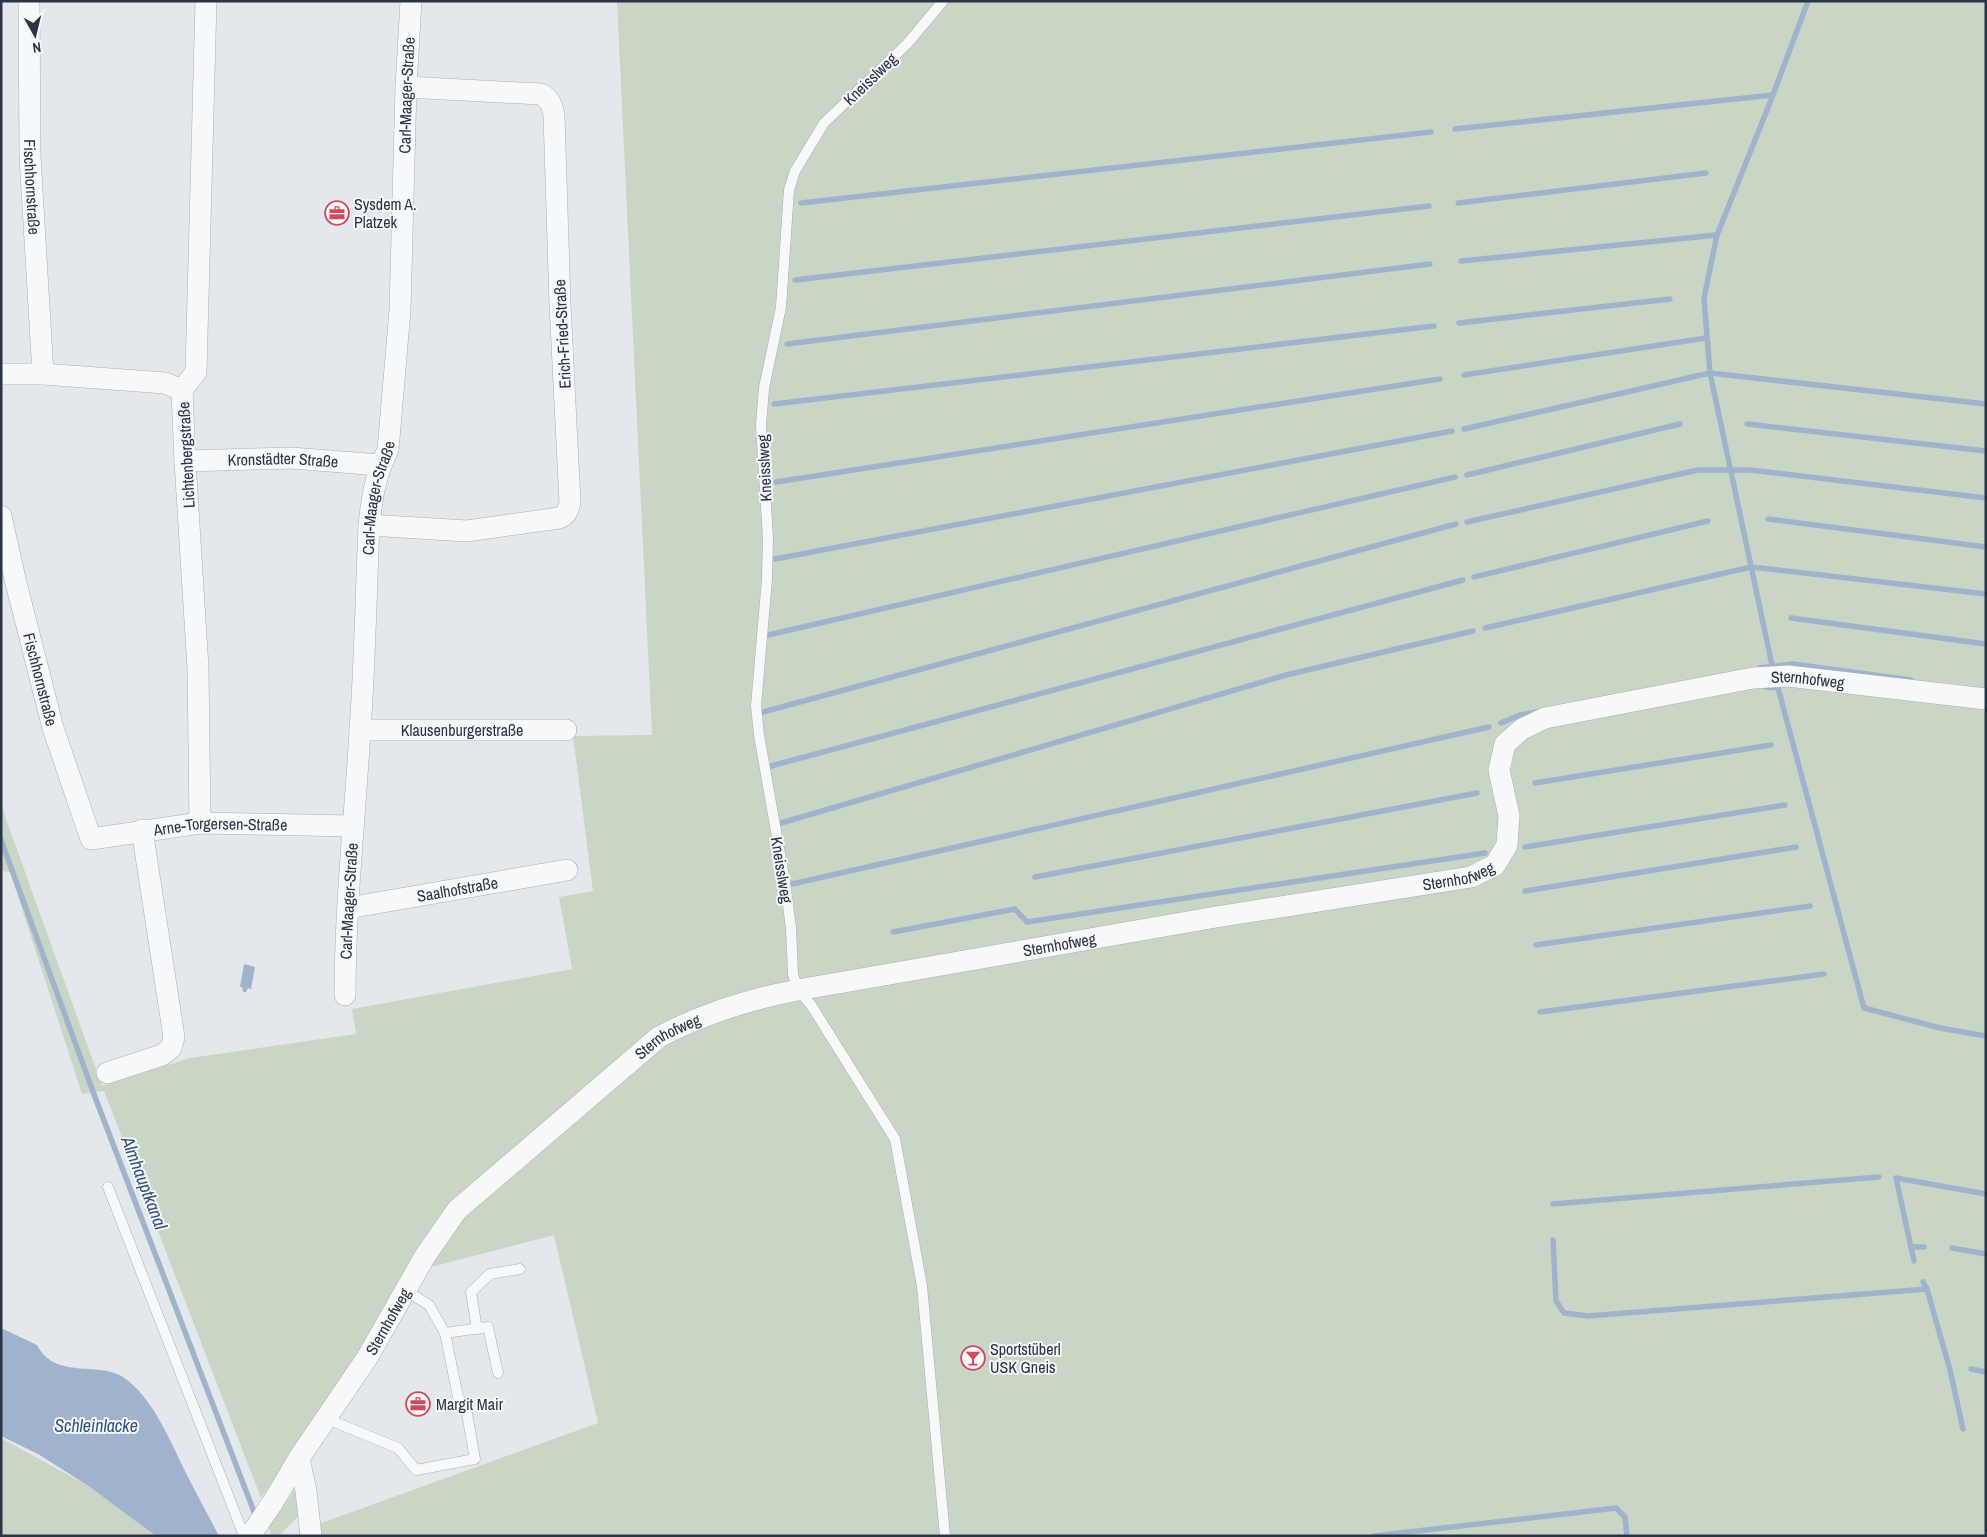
<svg xmlns="http://www.w3.org/2000/svg" width="1987" height="1537" font-family="'Archivo Narrow',sans-serif">
  <style>
    .green { fill: #c9d6c5 }
    .water { fill: #9fb4cc }
    .lines { fill: none; stroke-linecap: round; stroke-linejoin: round }
    .stream { stroke: #9fb4cc; stroke-width: 5.5 }
    .lane-casing { stroke: #a9aeb7; stroke-width: 11 }
    .street-casing { stroke: #a9aeb7; stroke-width: 22 }
    .lane { stroke: #f7f8fa; stroke-width: 10 }
    .street { stroke: #f7f8fa; stroke-width: 21 }
    .labels { text-anchor: middle; stroke-width: 4; stroke-linejoin: round; paint-order: stroke }
    .street-label { font-size: 16px; fill: #2b3445; stroke: #f4f6f9 }
    .poi-label { font-size: 16px; fill: #2b3445; stroke: #f4f6f9; text-anchor: start }
    .water-label { font-size: 18px; font-style: italic; fill: #34527a; stroke: #f4f6f9 }
  </style>
  <rect width="100%" height="100%" fill="#e4e7ec"/>
  <g class="green">
    <path d="M 617,1 L 1986,1 L 1986,1536 L 318,1536 L 316,1525 L 598,1423 L 554,1235 L 408,1273 L 349,1375 L 261,1498 L 104,1091 L 82,1094 L 10,872 L 1,871 L 1,805 L 102,1086 L 190,1058 L 356,1034 L 352,1009 L 572,969 L 559,897 L 593,891 L 573,736 L 652,735 Z"/>
    <path d="M 1,1438 L 90,1487 L 159,1536 L 1,1536 Z"/>
    <path d="M 295,1489 L 299,1516 L 278,1536 L 271,1536 L 269,1526 Z"/>
  </g>
  <g class="water">
    <path d="M 244,964 L 255,967 L 251,989 L 248,988 L 246,992 L 243,992 L 242,987 L 240,987 Z"/>
    <path d="M 1,1328 L 37,1345 C 55,1380 98,1361 123,1377 C 153,1397 171,1443 187,1475 C 197,1495 208,1515 219,1536 L 156,1536 L 90,1487 L 38,1454 L 1,1436 Z"/>
  </g>
  <g class="lines">
    <g class="stream">
      <path d="M 1455,129 L 1773,95"/>
      <path d="M 801,203 L 1431,132"/>
      <path d="M 1458,203 L 1706,173"/>
      <path d="M 1461,261 L 1717,235"/>
      <path d="M 795,280 L 1429,206"/>
      <path d="M 1459,323 L 1670,299"/>
      <path d="M 787,344 L 1430,264"/>
      <path d="M 1464,375 L 1706,338"/>
      <path d="M 774,404 L 1434,326"/>
      <path d="M 1747,424 L 1986,451"/>
      <path d="M 1464,429 L 1710,373 L 1986,404"/>
      <path d="M 1467,475 L 1680,424"/>
      <path d="M 776,482 L 1440,379"/>
      <path d="M 1768,519 L 1986,547"/>
      <path d="M 1467,522 L 1698,470 L 1750,470 L 1986,498"/>
      <path d="M 775,559 L 1452,431"/>
      <path d="M 1474,577 L 1708,521"/>
      <path d="M 1791,618 L 1986,644"/>
      <path d="M 1485,628 L 1751,567 L 1986,594"/>
      <path d="M 768,635 L 1455,477"/>
      <path d="M 1772,665 L 1710,373 L 1704,298 L 1717,235 L 1773,95 L 1808,1"/>
      <path d="M 1759,668 L 1793,664 L 1911,680"/>
      <path d="M 1766,687 L 1778,688 L 1864,1008 L 1940,1028 L 1986,1036"/>
      <path d="M 763,712 L 1456,524"/>
      <path d="M 1501,723 L 1520,715 L 1537,712"/>
      <path d="M 771,766 L 1463,580"/>
      <path d="M 1535,783 L 1771,745"/>
      <path d="M 781,823 L 1286,675 L 1473,631"/>
      <path d="M 1,840 L 95,1097 L 256,1517"/>
      <path d="M 1525,847 L 1785,805"/>
      <path d="M 1035,877 L 1477,793"/>
      <path d="M 792,884 L 1489,727"/>
      <path d="M 1525,891 L 1796,847"/>
      <path d="M 893,932 L 1015,909 L 1027,922 L 1485,853"/>
      <path d="M 1536,945 L 1810,906"/>
      <path d="M 1540,1012 L 1824,974"/>
      <path d="M 1553,1204 L 1879,1177"/>
      <path d="M 1553,1240 L 1556,1301 L 1564,1313 L 1588,1316 L 1927,1289"/>
      <path d="M 1912,1247 L 1924,1247"/>
      <path d="M 1952,1248 L 1986,1254"/>
      <path d="M 1914,1261 L 1896,1178 L 1986,1194"/>
      <path d="M 1923,1282 L 1927,1289 L 1950,1370 L 1963,1429"/>
      <path d="M 1971,1369 L 1986,1372"/>
      <path d="M 1374,1536 L 1616,1508 L 1625,1517 L 1627,1536"/>
    </g>
    <g class="lane-casing">
      <g id="lane">
        <path d="M 943,1 L 907,44 L 824,123 L 795,171 L 789,190 L 781,307 L 764,388 L 761,425 L 768,538 L 767,579 L 756,706 L 759,735 L 785,882 L 791,928 L 793,974 L 798,990 L 811,1005 L 895,1139 L 922,1286 L 945,1536"/>
        <path d="M 108,1187 L 244,1536"/>
        <path d="M 477,1329 L 471,1292 L 490,1274 L 520,1269"/>
        <path d="M 445,1333 L 488,1327 L 498,1373"/>
        <path d="M 327,1419 L 398,1448 L 416,1470 L 475,1459 L 466,1408 L 458,1397 L 445,1333 L 429,1305 L 405,1290"/>
      </g>
    </g>
    <g class="street-casing">
      <g id="street">
        <path id="s1" d="M 29,1 L 30,156 L 43,374"/>
        <path d="M 1,374 L 43,374 L 165,383 L 182,390"/>
        <path id="s2" d="M 185,461 L 291,458 L 380,465"/>
        <path id="s3" d="M 1,516 L 16,583 L 53,728 L 91,839 L 200,823 L 352,826"/>
        <path d="M 369,525 L 467,531 L 559,518 C 567,515 568,510 570,503 L 560,304 L 554,115 C 552,105 550,99 541,94 L 406,87"/>
        <path id="s4" d="M 360,730 L 566,730"/>
        <path d="M 200,823 L 198,668 L 185,461 L 182,390 L 196,372 L 206,1"/>
        <path id="s5" d="M 348,908 L 567,870"/>
        <path id="s6" d="M 345,995 C 345,906 355,818 360,730 C 365,662 366,593 369,525 C 372,497 375,476 388,450 L 400,310 L 406,87 L 411,1"/>
        <path d="M 107,1073 L 162,1055 L 171,1048 L 174,1037 L 142,830"/>
        <path d="M 299,1458 L 306,1491 L 311,1536"/>
        <path id="s7" d="M 250,1536 L 273,1502 L 299,1458 L 367,1358 L 425,1256 L 457,1210 L 659,1037 C 703,1014 749,999 798,990 L 1216,917 L 1471,877 L 1495,865 L 1507,845 L 1509,816 L 1499,770 L 1505,744 L 1522,729 L 1545,718 L 1753,678 L 1788,676 L 1986,699"/>
      </g>
    </g>
    <use href="#lane" class="lane"/>
    <use href="#street" class="street"/>
  </g>
  <defs>
    <g id="office-ring" transform="scale(1.25)"><circle r="9.5" fill="#f4f6f9" stroke="#d1495b" stroke-width="1.5"/><path d="M-6-3h4V-5.5h4V-3h4V5H-6ZM-1-4.5V-3h2v-1.5ZM-6 0V1H6V0Z" fill="#d1495b"/></g>
    <g id="bar-ring" transform="scale(1.25)"><circle r="9.5" fill="#f4f6f9" stroke="#d1495b" stroke-width="1.5"/><path d="M-6-5H6L.8 .8V4.5H3.5V6h-7V4.5H-.8V.8Z" fill="#d1495b"/></g>
  </defs>
  <g fill-rule="evenodd">
    <use href="#office-ring" x="337" y="213"/>
    <use href="#bar-ring" x="973" y="1358"/>
    <use href="#office-ring" x="418" y="1404"/>
  </g>
  <g class="labels">
    <g class="street-label">
      <text transform="translate(870 79) rotate(-44)" y="6">Kneisslweg</text>
      <text dy="6" stroke="none"><textPath href="#s6" startOffset="904">Carl-Maager-Straße</textPath></text>
      <text dy="6" stroke="none"><textPath href="#s1" startOffset="186">Fischhornstraße</textPath></text>
      <text transform="translate(562 334) rotate(-93)" y="6">Erich-Fried-Straße</text>
      <text transform="translate(186 455) rotate(-93)" y="6">Lichtenbergstraße</text>
      <text dy="6" stroke="none"><textPath href="#s2" startOffset="98">Kronstädter Straße</textPath></text>
      <text transform="translate(764 468) rotate(-93)" y="6">Kneisslweg</text>
      <text dy="6" stroke="none"><textPath href="#s6" startOffset="499">Carl-Maager-Straße</textPath></text>
      <text dy="6" stroke="none"><textPath href="#s3" startOffset="168">Fischhornstraße</textPath></text>
      <text dy="6" stroke="none"><textPath href="#s7" startOffset="1950">Sternhofweg</textPath></text>
      <text dy="6" stroke="none"><textPath href="#s4" startOffset="102">Klausenburgerstraße</textPath></text>
      <text dy="6" stroke="none"><textPath href="#s3" startOffset="466">Arne-Torgersen-Straße</textPath></text>
      <text transform="translate(782 870) rotate(81)" y="6">Kneisslweg</text>
      <text dy="6" stroke="none"><textPath href="#s7" startOffset="1470">Sternhofweg</textPath></text>
      <text dy="6" stroke="none"><textPath href="#s5" startOffset="111">Saalhofstraße</textPath></text>
      <text dy="6" stroke="none"><textPath href="#s6" startOffset="94">Carl-Maager-Straße</textPath></text>
      <text dy="6" stroke="none"><textPath href="#s7" startOffset="1065">Sternhofweg</textPath></text>
      <text dy="6" stroke="none"><textPath href="#s7" startOffset="660">Sternhofweg</textPath></text>
      <text dy="6" stroke="none"><textPath href="#s7" startOffset="255">Sternhofweg</textPath></text>
    </g>
    <g class="poi-label">
      <text x="354" y="210">Sysdem A.<tspan x="354" dy="18">Platzek</tspan></text>
      <text x="990" y="1355">Sportstüberl<tspan x="990" dy="18">USK Gneis</tspan></text>
      <text x="436" y="1410">Margit Mair</text>
    </g>
    <g class="water-label">
      <text transform="translate(144 1183) rotate(69)" y="6">Almhauptkanal</text>
      <text x="96" y="1432">Schleinlacke</text>
    </g>
  </g>
  <rect width="1987" height="1537" fill="none" stroke="#2b3445" stroke-width="5"/>
  <g transform="translate(35 35) rotate(172)" stroke="#f4f6f9" stroke-width="4" paint-order="stroke">
  <path d="M0-4L9 19L0 12L-9 19Z" fill="#2b3445"/>
  <text y="-8" font-size="14" font-weight="bold" text-anchor="middle" fill="#2b3445">N</text>
  </g>
</svg>
